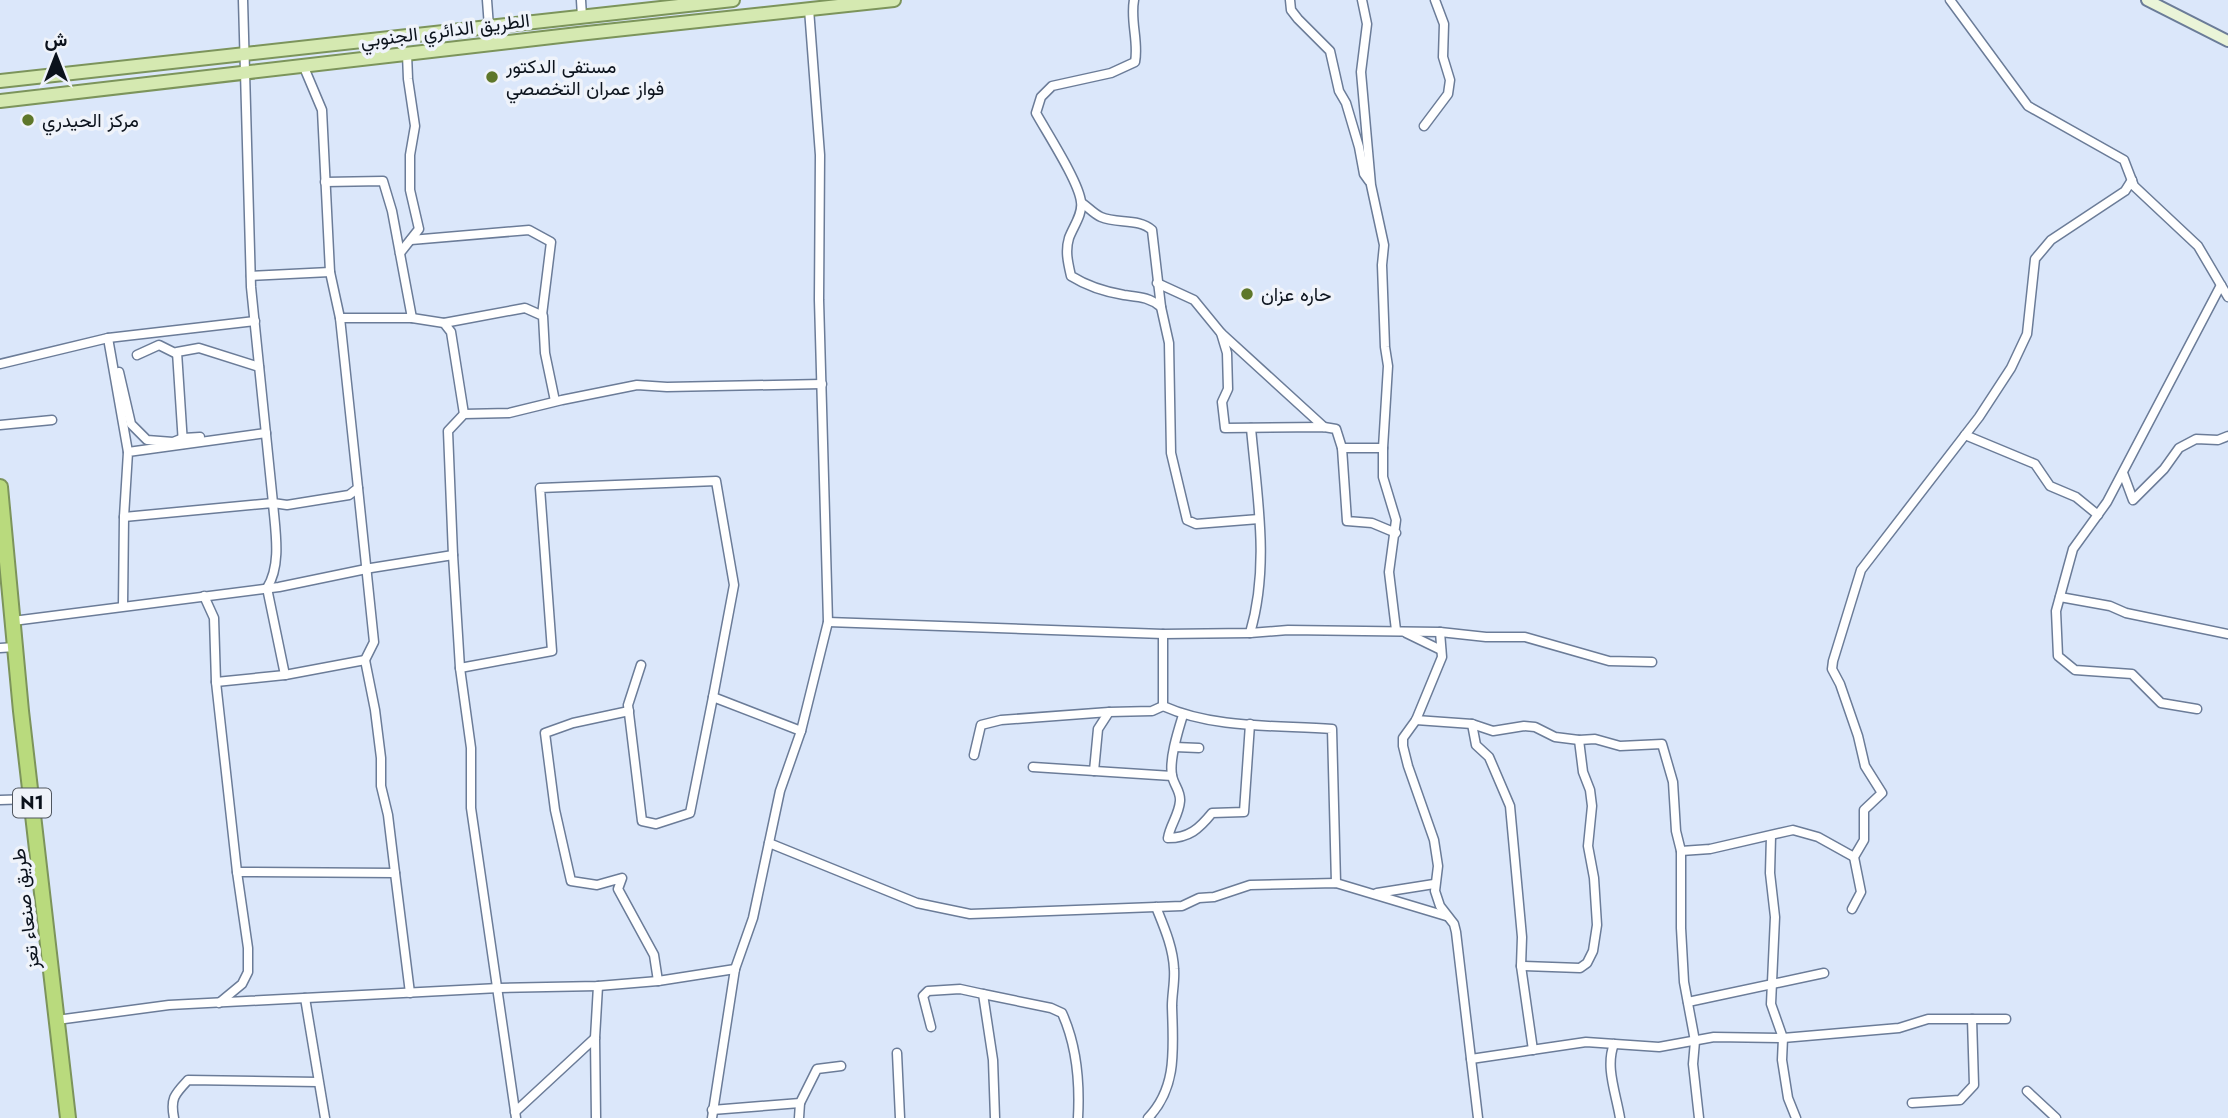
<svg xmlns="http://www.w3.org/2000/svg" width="2228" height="1118" font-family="Jost,Vazirmatn,sans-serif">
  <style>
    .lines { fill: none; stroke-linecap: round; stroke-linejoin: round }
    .street-casing { stroke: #6b7c98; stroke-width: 11 }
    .secondary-casing { stroke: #6b7c98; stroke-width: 14 }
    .primary-casing { stroke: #7c945b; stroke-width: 16 }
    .highway-casing { stroke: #7c945b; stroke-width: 18 }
    .street { stroke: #fff; stroke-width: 8 }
    .secondary { stroke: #eaf4d8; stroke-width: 10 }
    .primary { stroke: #d5e9b1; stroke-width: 12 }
    .highway { stroke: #b9da7d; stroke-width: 14 }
    .poi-dot { fill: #5e772a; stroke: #eff3fa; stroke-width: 2.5 }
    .labels { text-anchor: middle; stroke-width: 7; stroke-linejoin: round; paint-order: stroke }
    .shield { fill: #eff3fa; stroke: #4f565f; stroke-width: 2 }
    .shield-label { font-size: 18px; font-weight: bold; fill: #0b121c }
    .street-label { font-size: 19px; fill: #0b121c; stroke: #eff3fa }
    .poi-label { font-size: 19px; fill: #0b121c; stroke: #eff3fa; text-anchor: start }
  </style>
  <rect width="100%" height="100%" fill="#dbe7fa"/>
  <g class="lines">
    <g class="street-casing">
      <g id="street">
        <path d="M 243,0 L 251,287 L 273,503 L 287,505 L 349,495 L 358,488 L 340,318 L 330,272 L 322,110 L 303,65"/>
        <path d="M 487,0 L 489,27"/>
        <path d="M 581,0 L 582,17"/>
        <path d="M 1134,0 C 1130,21 1139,42 1135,62 L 1111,73 L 1052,86 L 1041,97 L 1036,113 C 1047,133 1079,182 1081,202 C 1083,214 1073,227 1069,238 C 1065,251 1068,263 1071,276 C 1087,286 1106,292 1124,295 C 1139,297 1149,297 1161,307 L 1169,343 L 1171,453 L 1187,520 L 1196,524 L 1259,519"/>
        <path d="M 1290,0 L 1291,10 L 1298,19 L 1330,51 L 1339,91 L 1346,103 L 1359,147 L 1364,174 L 1369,181"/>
        <path d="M 1362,0 L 1367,24 L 1361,72 L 1371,185 L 1384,245 L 1382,265 L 1385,347 L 1388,366 L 1383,448 L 1383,477 L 1396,520 L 1389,572 L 1396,630"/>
        <path d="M 1950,0 L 2028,106 L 2124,160 L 2134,186 L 2198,246 L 2228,297"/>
        <path d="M 1424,126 L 1448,94 L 1450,80 L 1443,57 L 1444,24 L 1435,0"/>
        <path d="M 325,182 L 383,181 L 392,211 L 412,318"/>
        <path d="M 1082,203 C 1088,207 1094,214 1101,217 C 1117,224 1139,218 1152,230 L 1161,307"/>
        <path d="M 411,240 L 529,230 L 551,242 L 542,315"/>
        <path d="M 400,253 L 419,229 L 410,190 L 410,155 L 415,126 L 408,79 L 407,54"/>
        <path d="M 251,276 L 330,272"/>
        <path d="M 1157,283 L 1194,300 L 1221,333 L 1227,353 L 1228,389 L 1222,402 L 1225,428 L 1324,427 L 1336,429 L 1342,448 L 1347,521 L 1372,523 L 1396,533"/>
        <path d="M 340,318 L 412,318 L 444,323 L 451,332 L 464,414"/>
        <path d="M 444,323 L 525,308 L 543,316 L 545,353 L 555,401"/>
        <path d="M 1221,333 L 1324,427"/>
        <path d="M 108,338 L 255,321"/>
        <path d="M 137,355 L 159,345 L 177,354"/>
        <path d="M 0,364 L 108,338 L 128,452"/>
        <path d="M 119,372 L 131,424 L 147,440 L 173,442 L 183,438 L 200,437"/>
        <path d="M 0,425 L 52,420"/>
        <path d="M 1965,435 L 2035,464 L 2050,486 L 2076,497 L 2098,515"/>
        <path d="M 183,444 L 177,352 L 199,348 L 259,367"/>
        <path d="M 1342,448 L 1383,448"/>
        <path d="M 2123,473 L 2133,500 L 2164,469 L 2179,448 L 2196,439 L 2218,440 L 2228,436"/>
        <path d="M 358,488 L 374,642 L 365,660"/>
        <path d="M 124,517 L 273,503 C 275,530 282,564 267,588 L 285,675"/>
        <path d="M 453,555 L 448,431 L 464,414 L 509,413 L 562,400 L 637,385 L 667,387 L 822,384"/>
        <path d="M 204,596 L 214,618 L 216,682 L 237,872 L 248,948 L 248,972 L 242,984 L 219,1003"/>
        <path d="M 2060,597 L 2110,606 L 2126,613 L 2228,634"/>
        <path d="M 123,605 L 124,517 L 128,452 L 266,433"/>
        <path d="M 13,621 L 279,587 L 371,568 L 453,555 L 460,668 L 471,748 L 471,808 L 516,1118"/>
        <path d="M 828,622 L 1163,634 L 1250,633 L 1288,630 L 1440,632 L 1486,637 L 1525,637 L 1609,661 L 1652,662"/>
        <path d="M 1440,632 L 1442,657 L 1416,720 L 1403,738 L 1403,746 L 1408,766 L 1434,840 L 1438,866 L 1435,891 L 1440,906 L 1454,924 L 1456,932 L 1478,1118"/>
        <path d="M 1250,633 C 1270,566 1257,496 1251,428"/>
        <path d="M 1406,633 L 1441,650"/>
        <path d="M 1163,634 L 1163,706 C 1214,729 1277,725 1332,729 L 1336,883"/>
        <path d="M 0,648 L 15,647"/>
        <path d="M 641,665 L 628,705 L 642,821 L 656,824 L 690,813 L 713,697 L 801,731"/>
        <path d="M 460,668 L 552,651 L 540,488 L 716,481 L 734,585 L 713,697"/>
        <path d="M 216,682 L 285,675 L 365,660 L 375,710 L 381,758 L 381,786 L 388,815 L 395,873 L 237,872"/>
        <path d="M 2197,709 L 2161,703 L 2132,674 L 2075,670 L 2058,656 L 2056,611 L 2073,549 L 2107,502 L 2221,285"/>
        <path d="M 629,711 L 573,723 L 545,733 L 555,810 L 571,881 L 597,885 L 622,878 L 618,889 L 654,955 L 658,981"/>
        <path d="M 1183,715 C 1178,731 1169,759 1172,775 C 1173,784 1181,791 1180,801 C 1179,815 1170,825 1168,838 C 1189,838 1199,829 1212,813 L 1244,812 L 1250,724"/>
        <path d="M 1416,720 L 1472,724 L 1493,731 L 1524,726 L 1535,727 L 1555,737 L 1579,740 L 1595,739 L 1620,746 L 1662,744 L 1673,782 L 1676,831 L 1681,851 L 1681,928 L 1684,982 L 1695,1041 L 1693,1064 L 1699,1118"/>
        <path d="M 1472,724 L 1476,745 L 1489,757 L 1510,806 L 1522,937 L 1521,966 L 1533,1050"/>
        <path d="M 1175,747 L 1199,748"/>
        <path d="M 974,755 L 981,725 L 1001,720 L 1109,712"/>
        <path d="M 1033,767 L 1172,776"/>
        <path d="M 1094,771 L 1098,729 L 1109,712 L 1152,711 L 1163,706"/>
        <path d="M 0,800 L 32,799"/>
        <path d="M 1771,836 L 1770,873 L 1775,917 L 1771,1004 L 1783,1038 L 1782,1060 L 1788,1098 L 1796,1118"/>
        <path d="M 769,843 L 917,903 L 970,914 L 1182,906 L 1199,898 L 1214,897 L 1250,885 L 1336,883 L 1446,916"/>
        <path d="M 1681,851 L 1710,849 L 1793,830 L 1818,837 L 1854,857"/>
        <path d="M 395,873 L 410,993"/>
        <path d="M 1377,893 L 1434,884"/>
        <path d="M 1852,909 L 1861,892 L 1854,857 L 1864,840 L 1864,810 L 1882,793 L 1865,766 L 1858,736 L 1840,684 L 1832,669 L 1833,661 L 1861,570 L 1979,417 L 2011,368 L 2027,334 L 2035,259 L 2051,240 L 2125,191 L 2132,180"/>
        <path d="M 1521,966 L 1580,968 L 1587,963 L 1593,951 L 1597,925 L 1594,878 L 1588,846 L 1592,806 L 1590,790 L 1583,772 L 1579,740"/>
        <path d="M 983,994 L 1051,1008 L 1062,1013 C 1077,1046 1080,1082 1078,1118"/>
        <path d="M 305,998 L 325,1118"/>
        <path d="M 1688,1002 L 1824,973"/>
        <path d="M 57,1020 L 169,1005 L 499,988 L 598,986 L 658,981 L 735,969"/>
        <path d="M 931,1027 L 923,996 L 928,991 L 960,989 L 983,994 L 993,1060 L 995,1118"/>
        <path d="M 1614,1044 C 1605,1067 1616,1093 1620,1118"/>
        <path d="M 897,1053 L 900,1118"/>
        <path d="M 1471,1059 L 1586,1042 L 1659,1047 L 1714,1037 L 1783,1038 L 1899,1028 L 1928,1019 L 2006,1019"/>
        <path d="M 2027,1091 L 2056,1118"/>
        <path d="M 1912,1103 L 1960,1100 L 1974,1085 L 1972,1019"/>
        <path d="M 712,1110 L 800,1103 L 817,1069 L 841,1066"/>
        <path d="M 515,1112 L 595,1038"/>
        <path d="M 174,1118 C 170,1098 175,1094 188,1080 L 318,1082"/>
        <path d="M 596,1118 L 595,1038 L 598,986"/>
        <path d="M 712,1118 L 735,969 L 753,918 L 780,791 L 801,731 L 828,622 L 819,300 L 820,155 L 809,9"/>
        <path d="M 799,1118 L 800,1103"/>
        <path d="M 1148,1118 C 1178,1087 1173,1047 1172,1006 C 1172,994 1175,981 1174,969 C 1173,947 1164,927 1156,907"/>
      </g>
    </g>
    <g class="secondary-casing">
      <path id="secondary" d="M 2147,0 L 2228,41"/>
    </g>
    <g class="primary-casing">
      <g id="primary">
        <path d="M 0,81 L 733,0"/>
        <path d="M 0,101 L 578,34 L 894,0"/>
      </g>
    </g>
    <g class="highway-casing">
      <path id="highway" d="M 0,487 L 21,711 L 68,1118"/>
    </g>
    <use href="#street" class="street"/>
    <use href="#secondary" class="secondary"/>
    <use href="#primary" class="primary"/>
    <use href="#highway" class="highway"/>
  </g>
  <g class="poi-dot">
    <circle cx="492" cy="77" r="7"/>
    <circle cx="28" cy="120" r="7"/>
    <circle cx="1247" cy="294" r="7"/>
  </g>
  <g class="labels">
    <rect class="shield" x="13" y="788.5" width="38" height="29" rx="5"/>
    <g class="shield-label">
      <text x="32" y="809">N1</text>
    </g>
    <g class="street-label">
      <text transform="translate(445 30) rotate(-7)" y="7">الطريق الدائري الجنوبي</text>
      <text transform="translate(25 909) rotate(-97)" y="7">طريق صنعاء تعز</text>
    </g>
    <g class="poi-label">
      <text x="506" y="73">مستفى الدكتور<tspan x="506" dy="22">فواز عمران التخصصي</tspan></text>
      <text x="42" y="127">مركز الحيدري</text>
      <text x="1261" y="301">حاره عزان</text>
    </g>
  </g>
  <g transform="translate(56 56)" stroke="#eff3fa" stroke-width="5" paint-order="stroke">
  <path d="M0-5L12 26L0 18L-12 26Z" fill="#0b121c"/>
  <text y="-10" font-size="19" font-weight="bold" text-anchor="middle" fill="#0b121c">ش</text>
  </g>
</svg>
